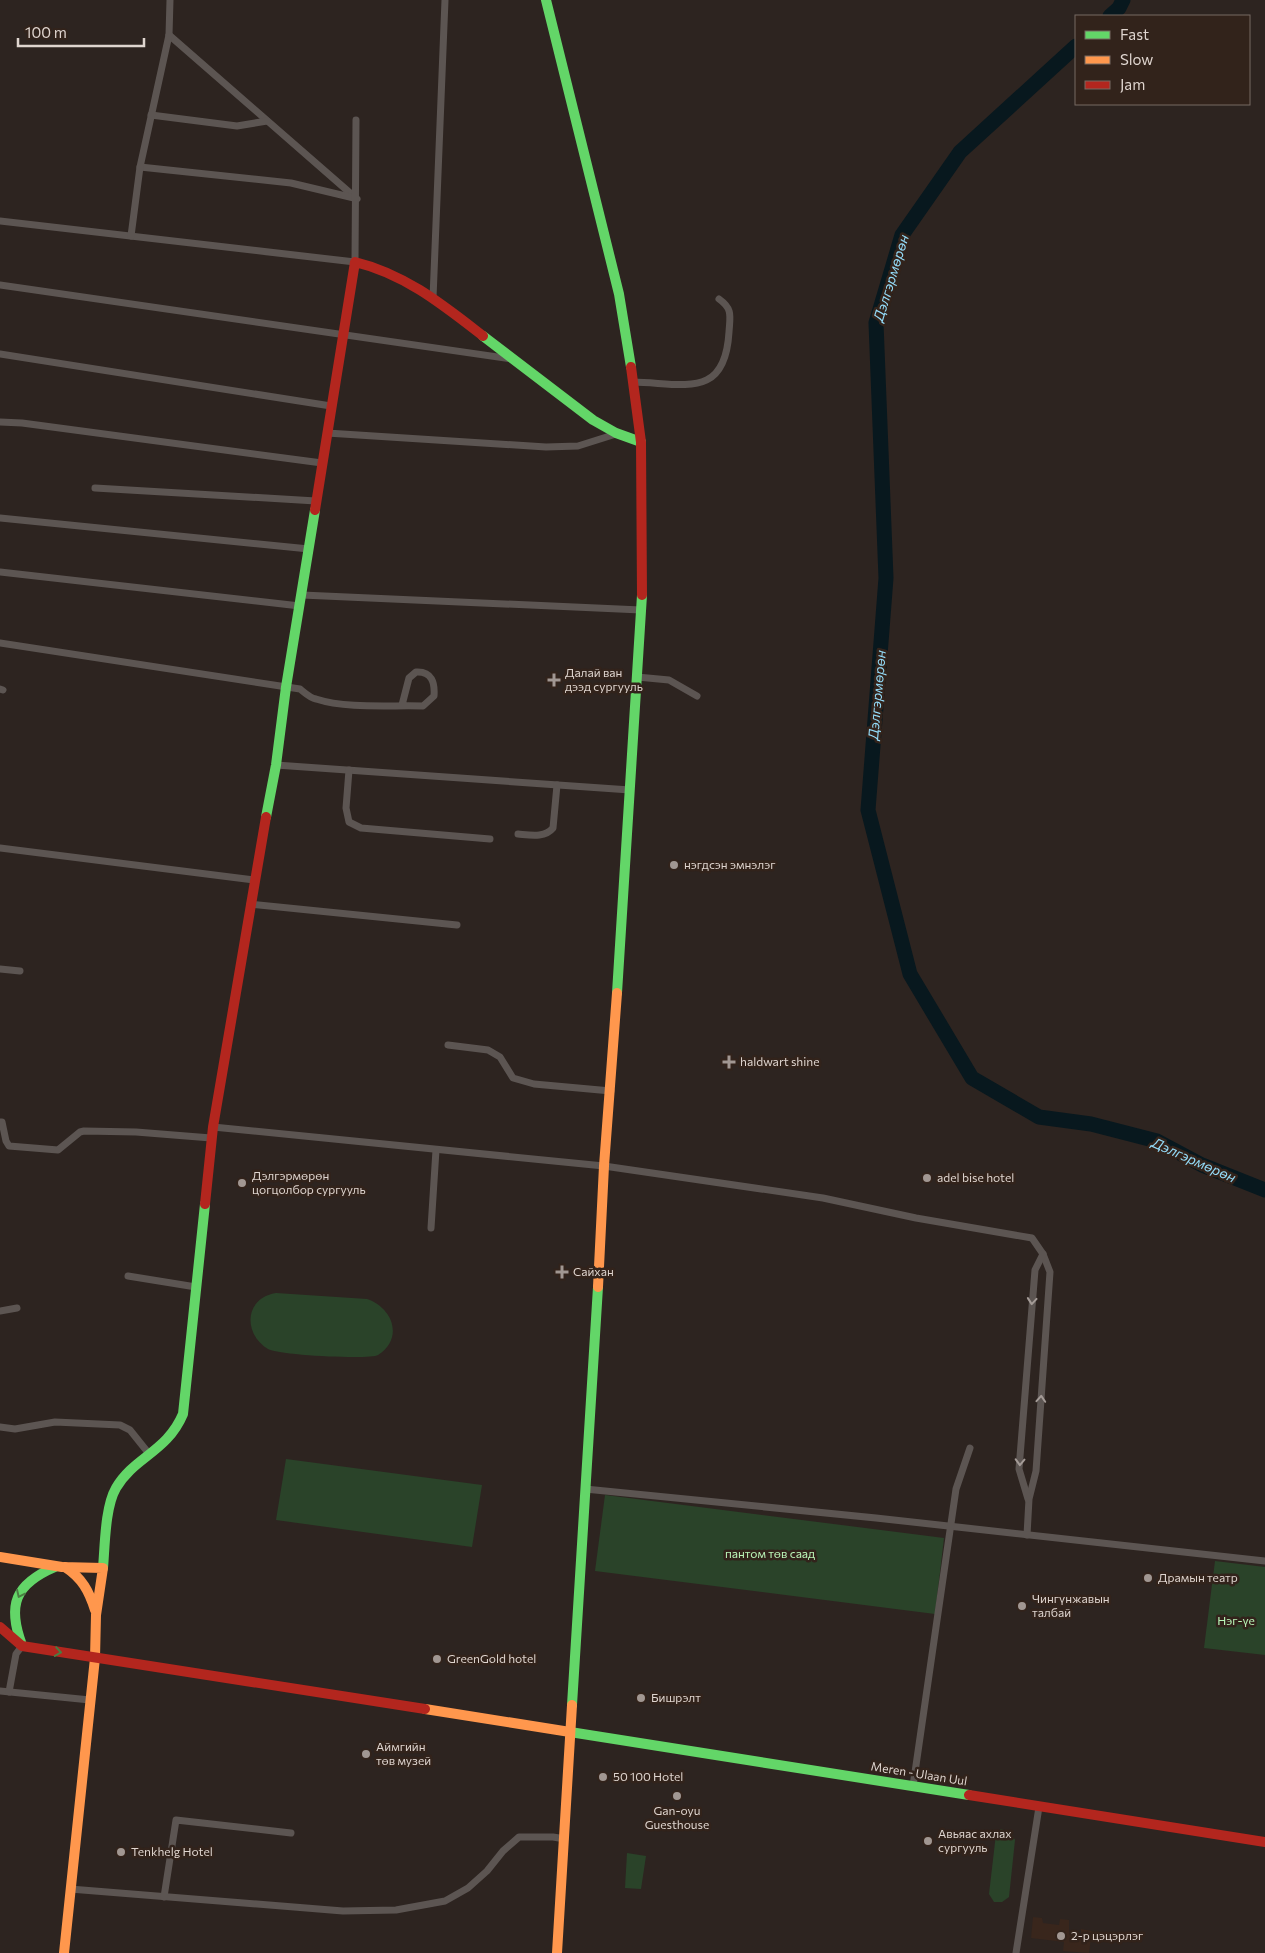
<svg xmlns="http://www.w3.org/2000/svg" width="1265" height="1953" font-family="Commissioner,sans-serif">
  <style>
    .built { fill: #39261c }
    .green { fill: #2a4329 }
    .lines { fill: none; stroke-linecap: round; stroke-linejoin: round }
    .river { stroke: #08181e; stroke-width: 15 }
    .street { stroke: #5c5552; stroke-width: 7 }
    .fast { stroke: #63d668; stroke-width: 10 }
    .slow { stroke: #ff974d; stroke-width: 10 }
    .jam { stroke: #b3261e; stroke-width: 10 }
    .oneway { stroke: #a49b97 }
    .oneway2 { stroke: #4a7c42 }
    .poi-dot { fill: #a19792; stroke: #32231b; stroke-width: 2 }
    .labels { text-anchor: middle; stroke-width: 5; stroke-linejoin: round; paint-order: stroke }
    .poi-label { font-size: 12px; fill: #dfd5cf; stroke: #32231b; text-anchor: start }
    .park-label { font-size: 12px; fill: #baf6b8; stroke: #32231b }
    .street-label { font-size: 12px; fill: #dfd5cf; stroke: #32231b }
    .water-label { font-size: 14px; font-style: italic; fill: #94dcf9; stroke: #32231b }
  </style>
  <rect width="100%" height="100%" fill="#2d2420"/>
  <path class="built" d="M 1033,1917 L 1042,1918 L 1043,1923 L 1059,1925 L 1060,1919 L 1069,1920 L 1069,1934 L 1081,1935 L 1081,1929 L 1092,1931 L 1089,1953 L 1063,1951 L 1064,1942 L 1031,1938 Z"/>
  <g class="green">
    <path d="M 276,1293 L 367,1299 C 393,1308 404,1338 378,1355 C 370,1360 277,1355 268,1349 C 243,1334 244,1298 276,1293 Z"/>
    <path d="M 286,1459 L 482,1485 L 472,1547 L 276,1520 Z"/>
    <path d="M 605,1495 L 944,1538 L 935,1614 L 595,1571 Z"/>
    <path d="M 1215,1561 L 1265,1567 L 1265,1655 L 1204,1648 Z"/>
    <path d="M 1001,1829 L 1011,1833 L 1015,1840 L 1009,1897 L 1002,1902 L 994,1902 L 989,1894 L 996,1834 Z"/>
    <path d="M 627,1853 L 646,1856 L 641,1889 L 625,1888 Z"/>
  </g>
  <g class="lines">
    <g class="river">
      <path d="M 1110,16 L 1119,8 L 1123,0"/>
      <path d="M 1076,46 L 960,152 L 902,235 L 876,323 L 886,578 L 868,810 L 910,974 L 972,1078 L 1039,1117 L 1091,1124 L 1157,1141 L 1202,1165 L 1265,1190"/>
    </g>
    <g class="street">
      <path d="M 169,35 L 357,199"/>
      <path d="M 151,115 L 237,126 L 267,121"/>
      <path d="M 140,167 L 291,183 L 354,198"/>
      <path d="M 0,221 L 355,262 L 356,120"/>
      <path d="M 131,236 L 140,167 L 169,35 L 170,0"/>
      <path d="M 0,285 L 512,359"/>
      <path d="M 433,298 L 445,0"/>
      <path d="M 0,354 L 331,406"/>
      <path d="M 633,382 C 684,383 725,400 729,332 C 730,316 733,309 719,299"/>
      <path d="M 0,422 L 22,423 L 322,463"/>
      <path d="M 327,433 L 546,447 L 578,446 L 616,434"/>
      <path d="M 95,488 L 316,501"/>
      <path d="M 0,518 L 309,549"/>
      <path d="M 0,572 L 300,606"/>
      <path d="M 302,595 L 641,610"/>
      <path d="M 0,643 L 300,689 C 305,693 310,698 316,699 C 347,709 390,705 423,706 L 434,696 C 435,683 432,671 416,672 L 409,678 L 402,705"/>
      <path d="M 637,677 L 669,680 L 697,696"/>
      <path d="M 0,689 L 3,690"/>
      <path d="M 276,765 L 630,790"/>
      <path d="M 349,770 L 346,808 L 349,822 L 361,828 L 490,839"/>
      <path d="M 518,834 C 530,835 545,838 553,828 L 557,785"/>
      <path d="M 0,848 L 254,880"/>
      <path d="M 250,904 L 457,925"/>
      <path d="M 0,969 L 20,971"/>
      <path d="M 448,1045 L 488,1050 L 500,1057 L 513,1078 L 534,1084 L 611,1091"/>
      <path d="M 0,1122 L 2,1122 L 6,1141 L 9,1146 L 58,1150 L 80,1132 L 84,1131 L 136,1132 L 211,1138"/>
      <path d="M 213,1127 L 604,1166 L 823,1198 L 916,1218 L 1032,1238 L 1043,1254 L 1050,1272 L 1036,1471 L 1029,1499 L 1027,1535"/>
      <path d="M 431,1228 L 436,1150"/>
      <path d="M 128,1276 L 196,1287"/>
      <path d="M 0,1311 L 17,1308"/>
      <path d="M 0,1427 L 15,1429 L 55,1422 L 120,1425 L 130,1430 L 150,1455"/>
      <path d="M 585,1489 L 876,1518 L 1265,1561"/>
      <path d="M 1028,1499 L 1019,1469 L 1035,1270 L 1043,1254"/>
      <path d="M 0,1691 L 90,1700"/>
      <path d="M 9,1692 L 16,1654 L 22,1646"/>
      <path d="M 913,1786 L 956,1489 L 970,1448"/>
      <path d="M 70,1889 L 343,1911 L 396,1910 L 445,1901 L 468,1888 L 487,1871 L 503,1851 L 519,1837 L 553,1837 L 565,1839"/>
      <path d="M 164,1897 L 176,1820 L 291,1833"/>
      <path d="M 1016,1953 L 1039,1807"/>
    </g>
    <g class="fast">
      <path d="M 546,0 L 619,294 L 631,367"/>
      <path d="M 483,336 L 593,420 L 616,433 L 641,442"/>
      <path d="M 266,817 L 276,765 L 286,687 L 315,510"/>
      <path d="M 617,993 L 642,595"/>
      <path d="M 103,1568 C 105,1545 105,1507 116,1488 C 134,1457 167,1452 183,1414 L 205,1204"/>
      <path d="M 22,1645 C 7,1605 15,1584 55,1567"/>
      <path d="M 572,1705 L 598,1287"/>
      <path d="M 570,1732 L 969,1795"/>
    </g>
    <g class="slow">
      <path d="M 598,1287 L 604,1166 L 617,993"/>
      <path d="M 0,1557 L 62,1567 L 103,1568 L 96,1615 L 95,1658"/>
      <path d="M 65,1567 C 82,1578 89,1591 95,1610"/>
      <path d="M 425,1709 L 570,1732"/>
      <path d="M 64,1953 L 95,1658"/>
      <path d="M 557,1953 L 572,1705"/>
    </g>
    <g class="jam">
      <path d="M 631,367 L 641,442 L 642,595"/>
      <path d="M 315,510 L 355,262 C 405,274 443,305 483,336"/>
      <path d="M 205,1204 L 213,1127 L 266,817"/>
      <path d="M 0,1627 L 22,1646 L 425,1709"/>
      <path d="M 969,1795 L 1265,1842"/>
    </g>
  </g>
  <defs><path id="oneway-chevron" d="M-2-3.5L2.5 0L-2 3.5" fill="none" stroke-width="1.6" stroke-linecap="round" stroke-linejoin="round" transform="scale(1.25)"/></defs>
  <g class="oneway">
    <use href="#oneway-chevron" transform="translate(1032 1301) rotate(95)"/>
    <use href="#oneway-chevron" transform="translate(1041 1399) rotate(-86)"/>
    <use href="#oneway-chevron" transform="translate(1020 1462) rotate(92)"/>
  </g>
  <g class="oneway2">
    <use href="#oneway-chevron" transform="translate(20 1594) rotate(115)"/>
    <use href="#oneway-chevron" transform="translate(58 1652) rotate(9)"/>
  </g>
  <g class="poi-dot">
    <path d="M551.5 672.5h5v5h5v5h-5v5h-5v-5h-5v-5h5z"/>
    <circle cx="674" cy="865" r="5"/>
    <path d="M726.5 1054.5h5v5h5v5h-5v5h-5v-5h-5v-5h5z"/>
    <circle cx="927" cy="1178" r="5"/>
    <circle cx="242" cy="1183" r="5"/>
    <path d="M559.5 1264.5h5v5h5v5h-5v5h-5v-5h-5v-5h5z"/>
    <circle cx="1148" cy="1578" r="5"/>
    <circle cx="1022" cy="1606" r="5"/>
    <circle cx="437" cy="1659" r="5"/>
    <circle cx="641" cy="1698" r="5"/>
    <circle cx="366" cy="1754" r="5"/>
    <circle cx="603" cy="1777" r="5"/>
    <circle cx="677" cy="1796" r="5"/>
    <circle cx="928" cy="1841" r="5"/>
    <circle cx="121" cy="1852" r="5"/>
    <circle cx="1061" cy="1936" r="5"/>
  </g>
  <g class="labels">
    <g class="poi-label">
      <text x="565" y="677">Далай ван<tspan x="565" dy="14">дээд сургууль</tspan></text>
      <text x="684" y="869">нэгдсэн эмнэлэг</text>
      <text x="740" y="1066">haldwart shine</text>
      <text x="252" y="1180">Дэлгэрмөрөн<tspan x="252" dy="14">цогцолбор сургууль</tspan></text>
      <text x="937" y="1182">adel bise hotel</text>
      <text x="573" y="1276">Сайхан</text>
      <text x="1158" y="1582">Драмын театр</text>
      <text x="1032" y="1603">Чингүнжавын<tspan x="1032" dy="14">талбай</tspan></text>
      <text x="447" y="1663">GreenGold hotel</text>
      <text x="651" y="1702">Бишрэлт</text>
      <text x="376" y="1751">Аймгийн<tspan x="376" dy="14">төв музей</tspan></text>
      <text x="613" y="1781">50 100 Hotel</text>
      <text x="677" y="1815" text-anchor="middle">Gan-oyu<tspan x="677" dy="14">Guesthouse</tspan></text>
      <text x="938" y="1838">Авьяас ахлах<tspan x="938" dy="14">сургууль</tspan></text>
      <text x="131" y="1856">Tenkhelg Hotel</text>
      <text x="1071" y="1940">2-р цэцэрлэг</text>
    </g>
    <g class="park-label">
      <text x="770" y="1558">пантом төв саад</text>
      <text x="1236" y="1625">Нэг-үе</text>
    </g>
    <g class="street-label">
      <text transform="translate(919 1774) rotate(9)" y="4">Meren - Ulaan Uul</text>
    </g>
    <g class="water-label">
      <text transform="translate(891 278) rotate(-73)" y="5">Дэлгэрмөрөн</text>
      <text transform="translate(877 695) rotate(-85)" y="5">Дэлгэрмөрөн</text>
      <text transform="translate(1194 1160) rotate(24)" y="5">Дэлгэрмөрөн</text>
    </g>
  </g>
  <rect x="1075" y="15" width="175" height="90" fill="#32231b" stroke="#776a63"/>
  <rect x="1085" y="31" width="25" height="8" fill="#63d668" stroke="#776a63"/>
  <text x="1120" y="40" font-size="15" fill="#dfd5cf">Fast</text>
  <rect x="1085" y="56" width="25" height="8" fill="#ff974d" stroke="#776a63"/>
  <text x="1120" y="65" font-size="15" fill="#dfd5cf">Slow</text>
  <rect x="1085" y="81" width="25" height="8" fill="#b3261e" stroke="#776a63"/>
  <text x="1120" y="90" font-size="15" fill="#dfd5cf">Jam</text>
  <path d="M18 38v8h126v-8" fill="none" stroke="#dfd5cf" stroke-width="2.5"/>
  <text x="25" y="38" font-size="15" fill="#dfd5cf" stroke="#32231b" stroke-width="4" paint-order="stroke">100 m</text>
</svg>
